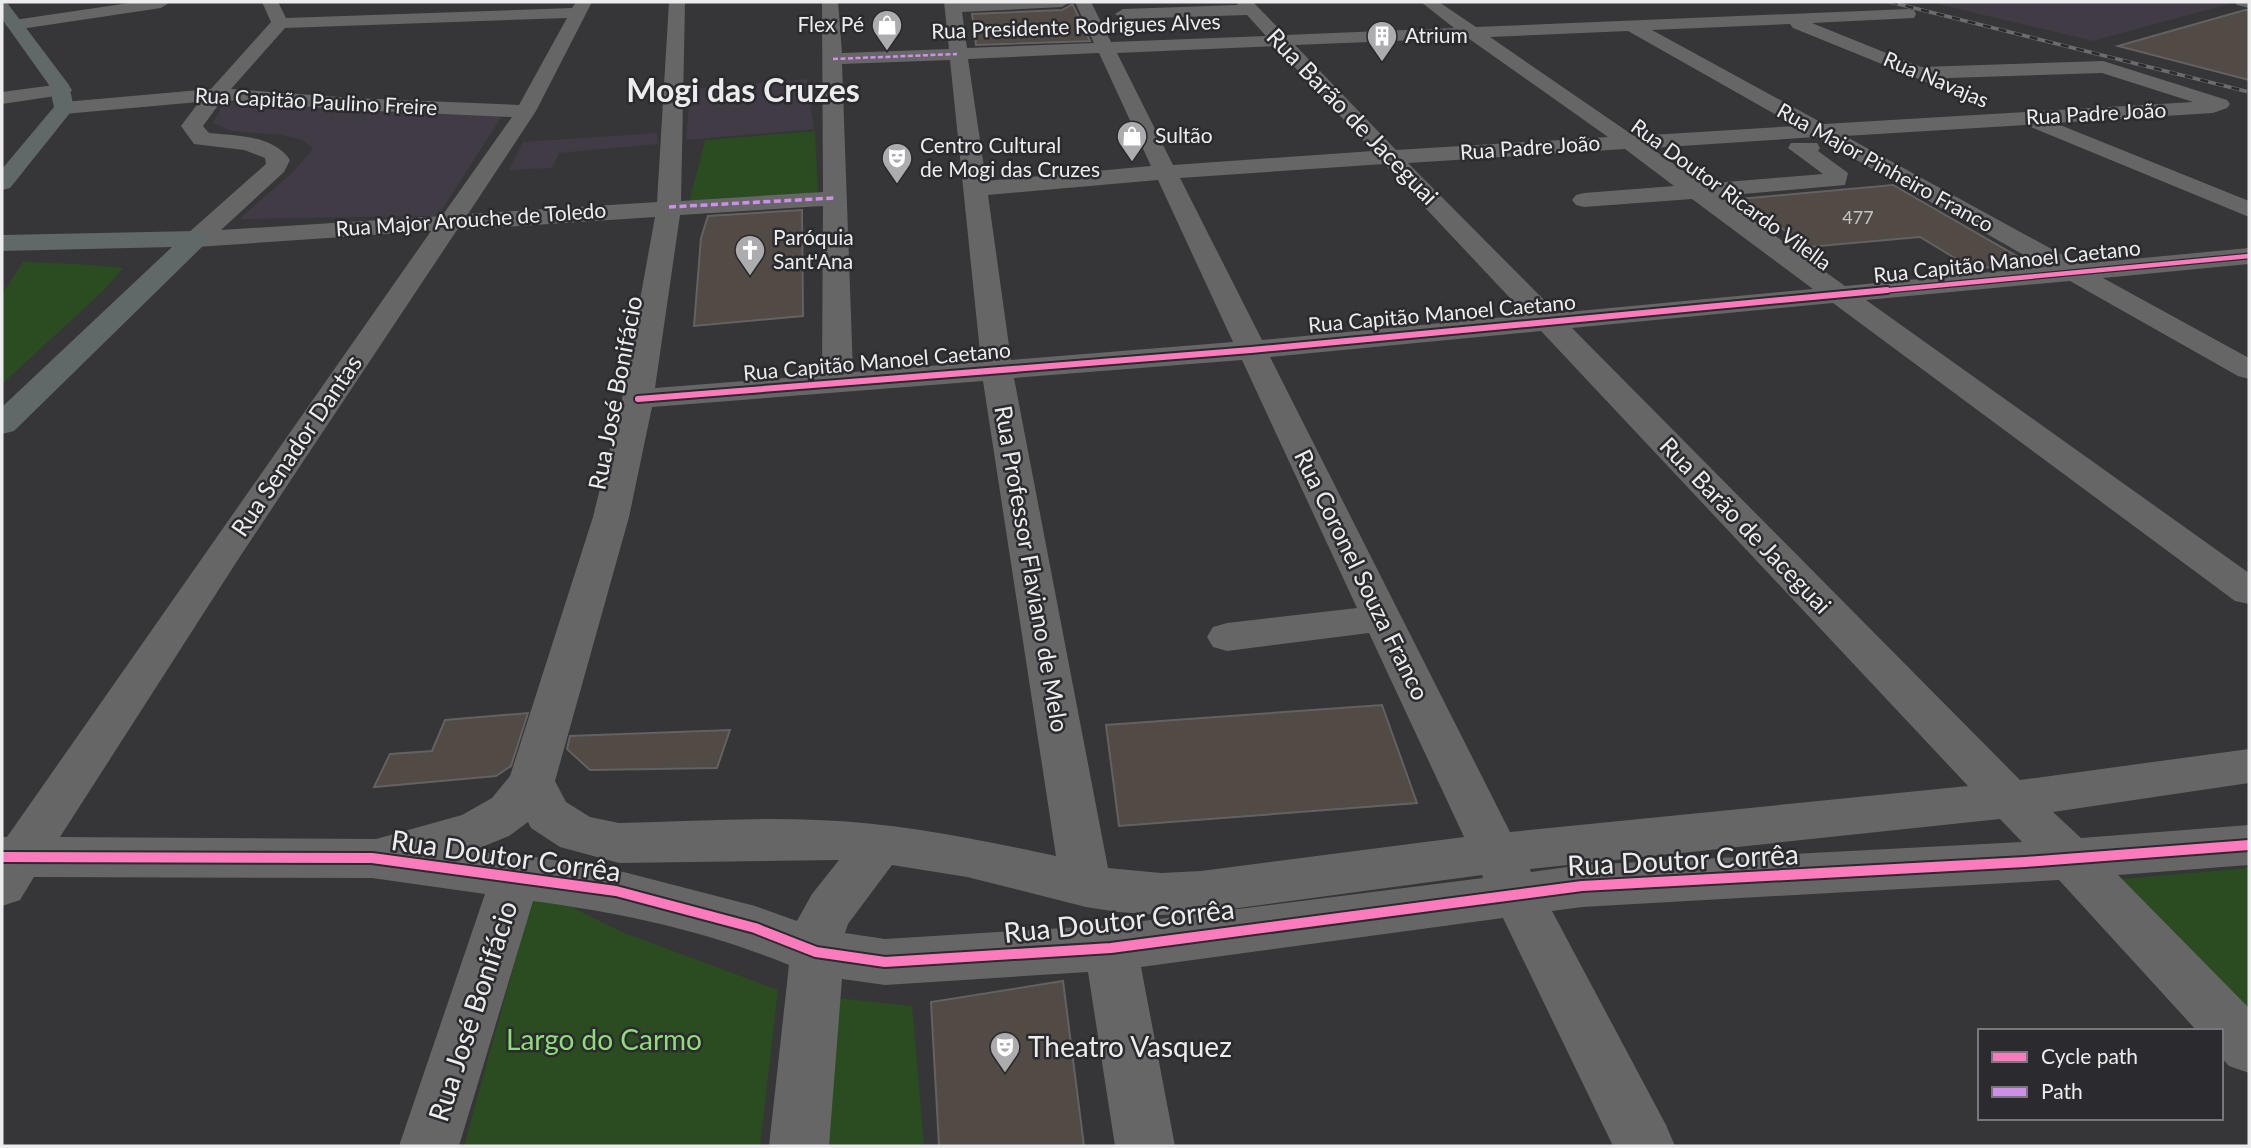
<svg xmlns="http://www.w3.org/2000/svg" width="2251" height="1148" font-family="Lato,sans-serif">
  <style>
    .built { fill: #403b44 }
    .green { fill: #2b4c21 }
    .building { fill: #514a45; stroke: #636161; stroke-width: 2 }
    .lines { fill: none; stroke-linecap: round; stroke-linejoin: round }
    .minor { fill: #666667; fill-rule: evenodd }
    .major { fill: #606967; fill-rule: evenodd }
    .rail-casing { stroke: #6c6c6d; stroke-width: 3.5 }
    .rail { stroke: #2b2a2e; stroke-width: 2.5; stroke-dasharray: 8; stroke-linecap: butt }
    .quiet-far1 { stroke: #ce8fe9; stroke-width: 2.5; stroke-dasharray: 5 2.5; stroke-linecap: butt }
    .quiet { stroke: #ce8fe9; stroke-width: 3.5; stroke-dasharray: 7 3.5; stroke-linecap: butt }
    .cycleway-far2-casing { stroke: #2b2a2e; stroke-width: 7 }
    .cycleway-far1-casing { stroke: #2b2a2e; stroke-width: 10 }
    .cycleway-casing { stroke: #2b2a2e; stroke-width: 14 }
    .cycleway-far2 { stroke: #fd7abc; stroke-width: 4.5 }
    .cycleway-far1 { stroke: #fd7abc; stroke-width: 6 }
    .cycleway { stroke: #fd7abc; stroke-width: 10 }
    .labels { text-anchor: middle; stroke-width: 5; stroke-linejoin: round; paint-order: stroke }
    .far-number-label { font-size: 18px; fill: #c5c3c4 }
    .far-poi-label { font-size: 21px; fill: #ecebee; stroke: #2b2a2e; text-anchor: start }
    .far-street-label { font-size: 21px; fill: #ecebee; stroke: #2b2a2e }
    .street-label { font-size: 24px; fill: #ecebee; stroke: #2b2a2e }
    .near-street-label { font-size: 28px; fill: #ecebee; stroke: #2b2a2e }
    .near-park-label { font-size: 28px; fill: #8dde76; stroke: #2b2a2e }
    .near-poi-label { font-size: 28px; fill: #ecebee; stroke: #2b2a2e; text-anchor: start }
    .far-town-label { font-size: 32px; font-weight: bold; fill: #ecebee; stroke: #2b2a2e }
  </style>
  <rect width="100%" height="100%" fill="#363537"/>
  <g class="built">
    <path d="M 1938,2 L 2219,2 L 2229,4 L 2093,41 L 1933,3 Z"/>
    <path d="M 807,79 L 814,129 L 686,140 L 690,89 Z"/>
    <path d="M 243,99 L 502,116 L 438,216 L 239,219 L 291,174 L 313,149 L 303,140 L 281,135 L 231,131 L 213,123 L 222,106 Z"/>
    <path d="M 657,133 L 658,144 L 559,153 L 552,168 L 509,170 L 523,142 Z"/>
  </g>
  <g class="green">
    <path d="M 815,131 L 818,195 L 689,203 L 705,140 Z"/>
    <path d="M 23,262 L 79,264 L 123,268 L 105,289 L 2,384 L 2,294 Z"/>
    <path d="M 2249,868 L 2249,1023 L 2110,880 Z"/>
    <path d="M 535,889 L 622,932 L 778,990 L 760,1146 L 464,1146 Z"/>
    <path d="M 819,996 L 912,1006 L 924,1146 L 812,1146 Z"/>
  </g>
  <g class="building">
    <path d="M 1071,5 L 1073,5 L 1090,41 L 976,45 L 972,14 L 1062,10 Z"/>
    <path d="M 2245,10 L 2249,10 L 2249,80 L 2118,46 Z"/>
    <path d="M 1893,185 L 2029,263 L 1973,269 L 1920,237 L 1808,247 L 1740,199 Z"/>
    <path d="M 802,210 L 803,316 L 694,326 L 701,238 L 708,216 Z"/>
    <path d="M 1382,705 L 1417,803 L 1119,826 L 1106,725 Z"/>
    <path d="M 528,713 L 511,766 L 496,776 L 374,787 L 390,754 L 432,751 L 445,720 Z"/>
    <path d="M 730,730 L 717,768 L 590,770 L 567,749 L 570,736 Z"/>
    <path d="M 1063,981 L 1084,1146 L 939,1146 L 931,1002 Z"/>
  </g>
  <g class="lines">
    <g class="minor">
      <path d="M 136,2 L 169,3 L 161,8 L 14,30 L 5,25 L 14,20 Z"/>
      <path d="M 262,2 L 278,2 L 286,18 L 572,8 L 576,2 L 592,2 L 536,111 L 468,214 L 657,202 L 669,2 L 685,2 L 681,201 L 823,192 L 822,2 L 838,2 L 842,53 L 949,49 L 944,2 L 1070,2 L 1062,7 L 962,12 L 967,48 L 1094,43 L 1075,2 L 1091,2 L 1111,42 L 1266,36 L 1247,15 L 1123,19 L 1115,14 L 1123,9 L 1238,5 L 1236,2 L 1253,2 L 1285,35 L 1454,28 L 1421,2 L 1439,2 L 1476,27 L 1908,9 L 1914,10 L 1916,14 L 1914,18 L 1812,23 L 1921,67 L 2103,61 L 2227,100 L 2230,104 L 2227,108 L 2213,113 L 2055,123 L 2249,201 L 2249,217 L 2026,125 L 1845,136 L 2079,264 L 2249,248 L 2249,264 L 2103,278 L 2249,358 L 2249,379 L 2238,376 L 2070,281 L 1866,300 L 2249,573 L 2249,604 L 2235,601 L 1833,303 L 1572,328 L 2020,780 L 2249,749 L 2249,783 L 2053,812 L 2081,838 L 2249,825 L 2249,865 L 2118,875 L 2249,1008 L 2249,1073 L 2229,1066 L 2221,1057 L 2221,1031 L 2197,1031 L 2059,880 L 1582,907 L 1552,911 L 1666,1125 L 1675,1146 L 1613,1146 L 1503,918 L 1141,967 L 1175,1146 L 1115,1146 L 1088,972 L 885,985 L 842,979 L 829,1146 L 769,1146 L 789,965 C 706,931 622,913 533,901 L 459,1146 L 399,1146 L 485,894 L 372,878 L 34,877 L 20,900 L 2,906 L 2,837 L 7,837 L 431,231 L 196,247 L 187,244 L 183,239 L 187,234 L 266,164 L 265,158 L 244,150 L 194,144 L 181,126 L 199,102 L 64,114 L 57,112 L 54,108 L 57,104 L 64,102 L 211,89 L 271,22 ZM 567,18 L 519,105 L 353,98 L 231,89 L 285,28 ZM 1790,24 L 1793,28 L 1941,88 L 1951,82 L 1948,78 L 2102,73 L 2193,102 L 1824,124 L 1652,30 ZM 1628,31 L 1796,126 L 1634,136 L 1490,37 ZM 1468,38 L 1608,137 L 1396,150 L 1295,45 ZM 1275,46 L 1373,151 L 1173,165 L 1117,53 ZM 1099,53 L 1151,166 L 986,181 L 968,59 ZM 950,60 L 981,362 L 853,372 L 842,64 ZM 222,100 L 353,110 L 512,117 L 442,216 L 221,230 L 284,172 L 290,160 C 273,135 237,136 209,133 L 203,126 ZM 1816,137 L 2045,267 L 1845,286 L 1720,196 L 1845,185 L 1848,173 L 1818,151 L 1820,148 L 1817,143 L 1791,143 L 1788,148 L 1823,174 L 1702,184 L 1651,148 ZM 1625,149 L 1674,186 L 1584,193 L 1576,195 L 1572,200 L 1576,205 L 1584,207 L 1692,199 L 1813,289 L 1557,313 L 1408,163 ZM 1384,164 L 1526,315 L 1262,340 L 1180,178 ZM 1158,180 L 1233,342 L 1011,360 L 988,195 ZM 823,206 L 822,375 L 655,388 L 680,215 ZM 655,217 L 622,399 L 593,517 L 510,776 L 492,798 L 462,815 L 376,839 L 60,837 L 239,558 L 457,230 ZM 1541,331 L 1968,786 L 1510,832 L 1270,357 ZM 1242,360 L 1357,608 L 1227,623 L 1213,627 L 1207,637 L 1213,647 L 1227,651 L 1369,633 L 1464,837 L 1201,871 L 1161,873 L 1108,868 L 1014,378 ZM 983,381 L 1056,856 C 977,839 899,823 818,820 C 752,817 685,822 619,823 L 590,817 L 566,802 L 555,781 L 629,517 L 652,407 ZM 2000,819 L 2022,842 L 1582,865 L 1531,872 L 1530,869 ZM 528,822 L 531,828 L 560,847 L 619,863 L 839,860 L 812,894 L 797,921 L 755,906 L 616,870 L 516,854 L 511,856 L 472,851 L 509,836 ZM 892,865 L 967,877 L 1086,907 L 1118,912 L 1161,915 L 1201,913 L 1482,875 L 1483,878 L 1111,925 L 885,939 L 845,933 L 848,924 Z"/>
      <path d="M 62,84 L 69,86 L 72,90 L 69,94 L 2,104 L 2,92 Z"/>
    </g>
    <g class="major">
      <path d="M 2235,2 L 2249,2 L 2249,8 L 2237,5 Z"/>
      <path d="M 2,3 L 8,4 L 69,85 L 74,108 L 10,188 L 2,190 L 2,169 L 54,107 L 49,85 L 2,19 Z"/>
      <path d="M 196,231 L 205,234 L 209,239 L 205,244 L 14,431 L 2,434 L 2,407 L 172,247 L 2,251 L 2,235 Z"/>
    </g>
    <g class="rail-casing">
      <path id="rail" d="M 1890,2 L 2249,92"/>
    </g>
    <use href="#rail" class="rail"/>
    <path class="quiet-far1" d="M 833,59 L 957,54"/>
    <path class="quiet" d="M 669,207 L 834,198"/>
    <g class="cycleway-far2-casing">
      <path id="cycleway-far2" d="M 1869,292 L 2249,256"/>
    </g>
    <g class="cycleway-far1-casing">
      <path id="cycleway-far1" d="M 638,399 L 1251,350 L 1887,290"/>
    </g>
    <g class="cycleway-casing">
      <path id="cycleway" d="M 2,857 L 372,858 L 616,891 L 755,928 L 816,952 L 885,962 L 1111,948 L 1582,886 L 2025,862 L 2249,845"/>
    </g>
    <use href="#cycleway-far2" class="cycleway-far2"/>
    <use href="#cycleway-far1" class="cycleway-far1"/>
    <use href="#cycleway" class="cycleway"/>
  </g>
  <defs>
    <g id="shop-pin" transform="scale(1.575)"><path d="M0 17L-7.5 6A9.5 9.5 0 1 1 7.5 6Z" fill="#acabae" stroke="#2b2a2e"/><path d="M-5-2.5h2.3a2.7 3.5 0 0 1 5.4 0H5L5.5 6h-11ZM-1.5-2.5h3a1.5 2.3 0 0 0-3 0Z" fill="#fff"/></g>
    <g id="building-pin" transform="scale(1.575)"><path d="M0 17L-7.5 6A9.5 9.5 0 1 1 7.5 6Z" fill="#acabae" stroke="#2b2a2e"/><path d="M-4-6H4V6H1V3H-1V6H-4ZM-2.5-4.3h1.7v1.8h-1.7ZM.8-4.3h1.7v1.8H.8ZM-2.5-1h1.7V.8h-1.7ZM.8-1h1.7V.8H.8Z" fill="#fff"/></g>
    <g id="theatre-pin" transform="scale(1.575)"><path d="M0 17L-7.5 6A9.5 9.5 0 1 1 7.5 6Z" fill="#acabae" stroke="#2b2a2e"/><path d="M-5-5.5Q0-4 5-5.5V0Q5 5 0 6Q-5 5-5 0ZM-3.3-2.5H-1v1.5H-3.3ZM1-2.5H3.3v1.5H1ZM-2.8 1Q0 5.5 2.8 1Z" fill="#fff"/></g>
    <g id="church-pin" transform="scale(1.575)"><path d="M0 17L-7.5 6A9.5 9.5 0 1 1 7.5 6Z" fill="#acabae" stroke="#2b2a2e"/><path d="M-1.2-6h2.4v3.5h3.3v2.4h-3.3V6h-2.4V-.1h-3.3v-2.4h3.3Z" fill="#fff"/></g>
  </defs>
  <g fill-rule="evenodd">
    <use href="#shop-pin" x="887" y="25"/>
    <use href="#building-pin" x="1382" y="36"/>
    <use href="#shop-pin" x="1132" y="136"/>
    <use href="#theatre-pin" x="897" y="158"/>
    <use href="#church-pin" x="750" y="250"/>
    <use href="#theatre-pin" x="1005" y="1047"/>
  </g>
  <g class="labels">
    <g class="far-number-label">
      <text x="1858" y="224">477</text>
    </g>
    <g class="far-poi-label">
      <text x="864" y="32" text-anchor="end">Flex Pé</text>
      <text x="1405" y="43">Atrium</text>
      <text x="1155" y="143">Sultão</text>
      <text x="920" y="153">Centro Cultural<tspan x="920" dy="24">de Mogi das Cruzes</tspan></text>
      <text x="773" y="245">Paróquia<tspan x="773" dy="24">Sant'Ana</tspan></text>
    </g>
    <g class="far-street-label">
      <text transform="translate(1076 27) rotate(-2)" y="7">Rua Presidente Rodrigues Alves</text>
      <text transform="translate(1936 80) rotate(23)" y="7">Rua Navajas</text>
      <text transform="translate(316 102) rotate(3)" y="7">Rua Capitão Paulino Freire</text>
      <text transform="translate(2096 114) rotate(-3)" y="7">Rua Padre João</text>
      <text transform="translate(1530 148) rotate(-4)" y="7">Rua Padre João</text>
      <text transform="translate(1885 168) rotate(29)" y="7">Rua Major Pinheiro Franco</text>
      <text transform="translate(1731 195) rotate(36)" y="7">Rua Doutor Ricardo Vilella</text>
      <text transform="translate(471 220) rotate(-4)" y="7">Rua Major Arouche de Toledo</text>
      <text transform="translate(2007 262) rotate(-6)" y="7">Rua Capitão Manoel Caetano</text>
      <text transform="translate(1442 314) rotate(-5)" y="7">Rua Capitão Manoel Caetano</text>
      <text transform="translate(877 362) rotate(-5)" y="7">Rua Capitão Manoel Caetano</text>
    </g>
    <g class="street-label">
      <text transform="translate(1352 117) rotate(46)" y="8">Rua Barão de Jaceguai</text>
      <text transform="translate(616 393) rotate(-79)" y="8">Rua José Bonifácio</text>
      <text transform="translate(297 446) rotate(-56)" y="8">Rua Senador Dantas</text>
      <text transform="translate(1745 526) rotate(46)" y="8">Rua Barão de Jaceguai</text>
      <text transform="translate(1031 569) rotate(80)" y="8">Rua Professor Flaviano de Melo</text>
      <text transform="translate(1361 575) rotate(64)" y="8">Rua Coronel Souza Franco</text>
    </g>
    <g class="near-street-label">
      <text transform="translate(506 856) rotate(8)" y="10">Rua Doutor Corrêa</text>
      <text transform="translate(1683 860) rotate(-3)" y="10">Rua Doutor Corrêa</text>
      <text transform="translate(1119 921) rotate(-6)" y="10">Rua Doutor Corrêa</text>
      <text transform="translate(473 1011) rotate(-72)" y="10">Rua José Bonifácio</text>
    </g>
    <g class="near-park-label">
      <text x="604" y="1050">Largo do Carmo</text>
    </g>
    <g class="near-poi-label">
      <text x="1028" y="1057">Theatro Vasquez</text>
    </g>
    <g class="far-town-label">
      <text x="743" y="102">Mogi das Cruzes</text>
    </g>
  </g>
  <rect width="2251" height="1148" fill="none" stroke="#ecebee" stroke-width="7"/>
  <rect x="1978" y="1029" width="245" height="91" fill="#2b2a2e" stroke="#78777b" stroke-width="2"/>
  <rect x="1992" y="1052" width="35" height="10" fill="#fd7abc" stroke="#78777b" stroke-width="2"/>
  <text x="2041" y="1064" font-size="21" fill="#ecebee">Cycle path</text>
  <rect x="1992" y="1087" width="35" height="10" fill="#ce8fe9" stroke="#78777b" stroke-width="2"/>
  <text x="2041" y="1099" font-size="21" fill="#ecebee">Path</text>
</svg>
